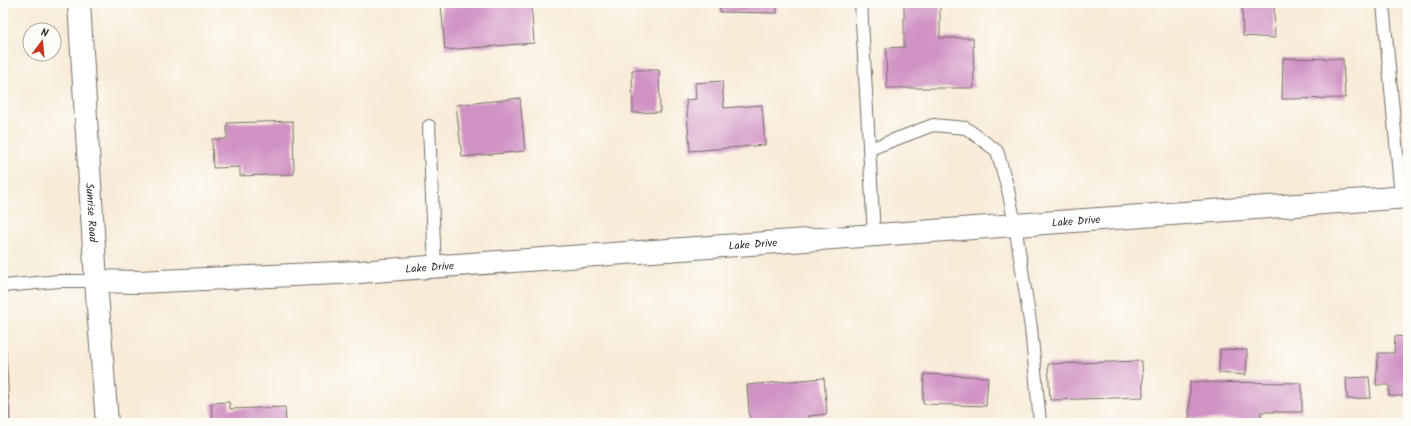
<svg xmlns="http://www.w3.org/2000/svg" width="1411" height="426" font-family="Kalam,sans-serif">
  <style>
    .building { fill: #d091c3 }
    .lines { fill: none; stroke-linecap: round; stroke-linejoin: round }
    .lane-casing { stroke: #736e68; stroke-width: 14 }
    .street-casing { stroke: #736e68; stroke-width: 24 }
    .secondary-casing { stroke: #736e68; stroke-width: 24 }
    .lane { stroke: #fff; stroke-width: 12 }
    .street { stroke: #fff; stroke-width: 22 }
    .secondary { stroke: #fff; stroke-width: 22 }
    .labels { text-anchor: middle; stroke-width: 4; stroke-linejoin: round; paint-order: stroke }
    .street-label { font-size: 11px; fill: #2b2b2b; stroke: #fdfcf7 }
  </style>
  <rect width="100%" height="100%" fill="#fdfcf7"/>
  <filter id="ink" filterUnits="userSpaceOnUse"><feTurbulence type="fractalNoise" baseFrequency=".025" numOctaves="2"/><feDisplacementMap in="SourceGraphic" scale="8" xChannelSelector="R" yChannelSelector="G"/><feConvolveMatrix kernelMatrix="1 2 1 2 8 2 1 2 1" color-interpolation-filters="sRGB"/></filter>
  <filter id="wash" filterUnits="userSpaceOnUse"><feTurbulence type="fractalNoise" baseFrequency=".012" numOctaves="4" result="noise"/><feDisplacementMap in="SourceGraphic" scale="16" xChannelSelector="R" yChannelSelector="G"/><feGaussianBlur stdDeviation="0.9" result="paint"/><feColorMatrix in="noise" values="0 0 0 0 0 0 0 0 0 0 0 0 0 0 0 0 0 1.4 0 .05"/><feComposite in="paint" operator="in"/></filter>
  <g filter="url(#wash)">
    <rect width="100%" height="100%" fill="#f8ebd8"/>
    <g id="blocks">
      <g class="building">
        <path d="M 470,3 L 531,3 L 534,43 L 445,50 L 441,5 Z"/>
        <path d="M 720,3 L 777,3 L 777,13 L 720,12 Z"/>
        <path d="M 904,3 L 940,3 L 940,38 L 973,38 L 974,88 L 887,88 L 886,48 L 904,47 Z"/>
        <path d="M 1242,3 L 1274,3 L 1275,38 L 1243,36 Z"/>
        <path d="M 1283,58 L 1343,59 L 1345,98 L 1282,99 Z"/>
        <path d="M 632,70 L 659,70 L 660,112 L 633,113 Z"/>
        <path d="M 722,81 L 724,108 L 762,105 L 765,145 L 690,151 L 686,100 L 696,99 L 695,83 Z"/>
        <path d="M 520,98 L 525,151 L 462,157 L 456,105 Z"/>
        <path d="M 293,121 L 294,174 L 240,176 L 240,167 L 213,168 L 212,139 L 227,139 L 227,123 Z"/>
        <path d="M 1395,336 L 1408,337 L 1408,396 L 1389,396 L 1389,385 L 1376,385 L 1378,353 L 1394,353 Z"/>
        <path d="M 1220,349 L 1247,350 L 1246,375 L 1219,373 Z"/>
        <path d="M 3,351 L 6,351 L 10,423 L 3,423 Z"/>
        <path d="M 1142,361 L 1143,397 L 1050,400 L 1048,364 Z"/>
        <path d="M 924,374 L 988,377 L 986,406 L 923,404 Z"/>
        <path d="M 1369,377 L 1371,398 L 1347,399 L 1346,378 Z"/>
        <path d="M 824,378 L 827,414 L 809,416 L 809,423 L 750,423 L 747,385 Z"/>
        <path d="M 1190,382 L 1302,383 L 1302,412 L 1261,412 L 1261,420 L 1189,419 Z"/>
        <path d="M 229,402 L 230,409 L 285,407 L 286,423 L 213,423 L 211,403 Z"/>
      </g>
    </g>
  </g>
  <g filter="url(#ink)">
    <use href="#blocks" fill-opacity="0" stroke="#736e68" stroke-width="1"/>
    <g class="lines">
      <g class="lane-casing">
        <g id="lane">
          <path d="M 861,3 L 874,235"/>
          <path d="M 1383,3 L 1401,197"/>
          <path d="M 429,126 L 435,267"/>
          <path d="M 870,149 L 933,125 L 966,128 L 997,151 L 1008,189 L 1015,225 L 1031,328 L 1040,423"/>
          <path d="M 3,286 L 59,281 L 96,281"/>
        </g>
      </g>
      <g class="street-casing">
        <g id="street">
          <path id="s1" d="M 96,281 L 138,282 L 359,272 L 1408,197"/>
        </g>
      </g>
      <g class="secondary-casing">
        <g id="secondary">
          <path id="s2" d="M 79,3 L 96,281 L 107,423"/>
        </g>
      </g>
      <use href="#lane" class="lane"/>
      <use href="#street" class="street"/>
      <use href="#secondary" class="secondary"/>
    </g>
  </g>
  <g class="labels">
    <g class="street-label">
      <text dy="4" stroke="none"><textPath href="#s2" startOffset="210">Sunrise Road</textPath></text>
      <text dy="4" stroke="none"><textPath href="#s1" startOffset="982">Lake Drive</textPath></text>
      <text dy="4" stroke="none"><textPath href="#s1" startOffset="658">Lake Drive</textPath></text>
      <text dy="4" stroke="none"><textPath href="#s1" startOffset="334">Lake Drive</textPath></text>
    </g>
  </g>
  <rect width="1411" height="426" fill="none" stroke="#fdfcf7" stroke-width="16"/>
  <g transform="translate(42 42) rotate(16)"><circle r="19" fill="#fdfcf7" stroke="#a9a8a5"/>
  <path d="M0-3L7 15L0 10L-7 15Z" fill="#c8321e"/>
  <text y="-6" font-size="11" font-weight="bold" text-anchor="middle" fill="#2b2b2b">N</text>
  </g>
</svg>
